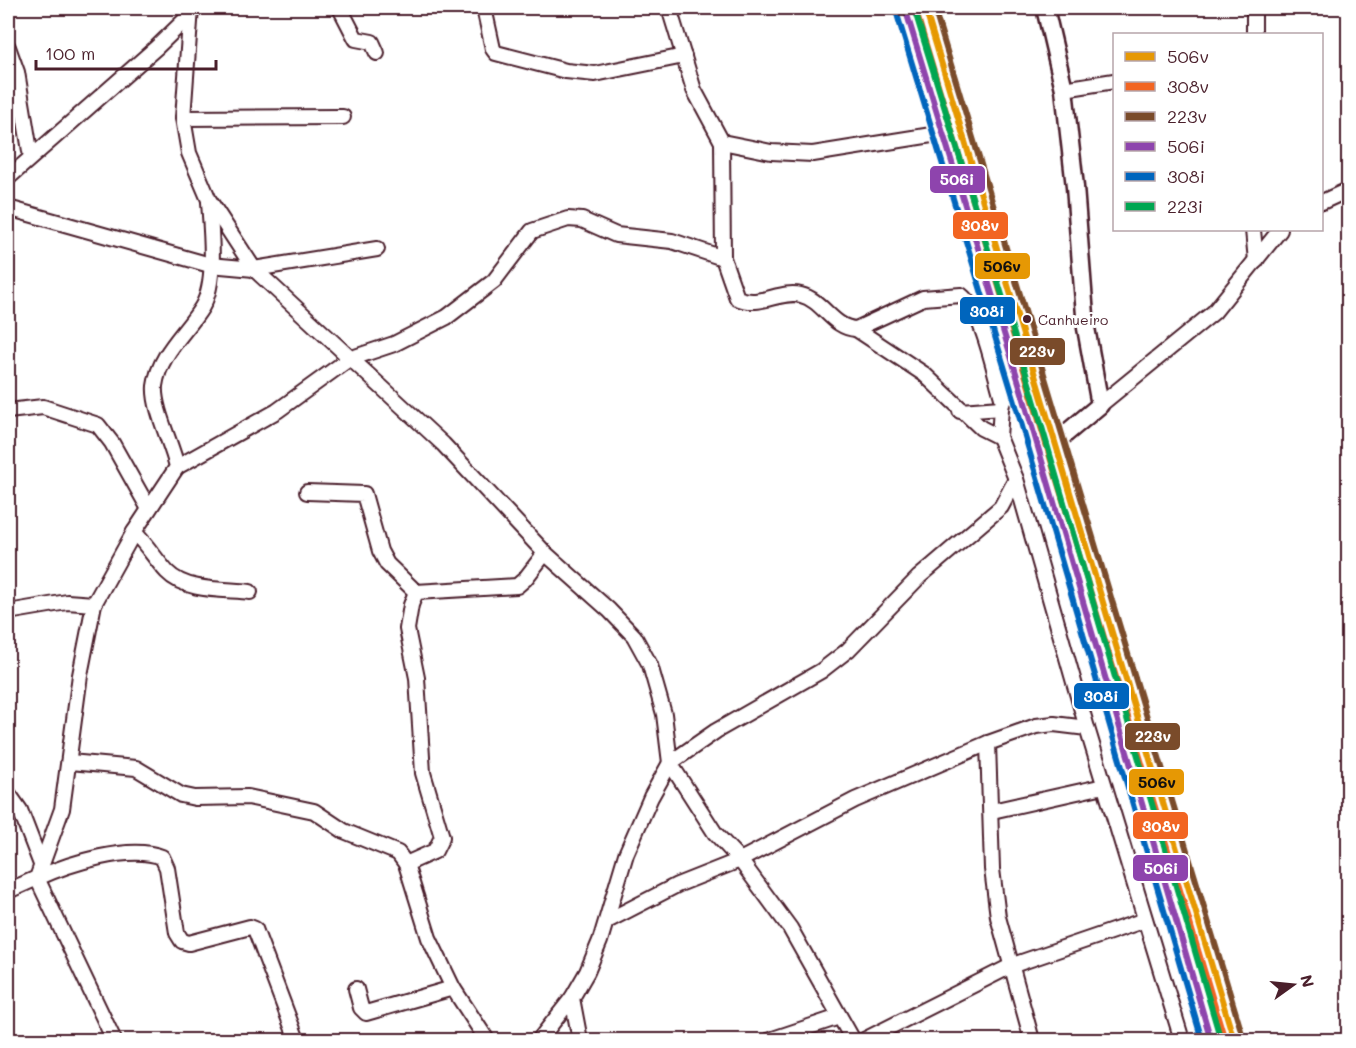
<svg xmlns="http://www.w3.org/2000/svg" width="1356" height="1048" font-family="Mali,sans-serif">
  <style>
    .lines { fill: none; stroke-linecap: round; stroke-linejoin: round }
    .minor-casing { stroke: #4a1f2b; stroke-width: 18 }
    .tertiary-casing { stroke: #4a1f2b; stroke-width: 21 }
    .primary-casing { stroke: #4a1f2b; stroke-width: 26 }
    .minor { stroke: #fff; stroke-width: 14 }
    .tertiary { stroke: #fff; stroke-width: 16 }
    .primary { stroke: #f9e096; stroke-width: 21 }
    .bus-1-casing { stroke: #fff; stroke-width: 10 }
    .bus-2-casing { stroke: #fff; stroke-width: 10 }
    .bus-3-casing { stroke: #fff; stroke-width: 10 }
    .bus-4-casing { stroke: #fff; stroke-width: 10 }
    .bus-5-casing { stroke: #fff; stroke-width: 10 }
    .bus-6-casing { stroke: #fff; stroke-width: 10 }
    .bus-1 { stroke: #e69804; stroke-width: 6 }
    .bus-2 { stroke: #f26522; stroke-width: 6 }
    .bus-3 { stroke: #7a4b2a; stroke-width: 6 }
    .bus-4 { stroke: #8e44ad; stroke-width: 6 }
    .bus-5 { stroke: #0065bd; stroke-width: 6 }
    .bus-6 { stroke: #00a651; stroke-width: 6 }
    .bus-dot { fill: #4a1f2b; stroke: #fff; stroke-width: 2 }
    .labels { text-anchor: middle; stroke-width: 6; stroke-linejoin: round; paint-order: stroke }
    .bus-label { font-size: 14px; fill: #4a1f2b; stroke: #fff; text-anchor: start }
    .line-badge { stroke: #fff; stroke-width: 2 }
    .badge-label { font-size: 16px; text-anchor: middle; font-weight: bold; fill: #fff }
    .pale-badge-label { font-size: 16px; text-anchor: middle; font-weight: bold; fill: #111 }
  </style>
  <rect width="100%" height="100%" fill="#fff"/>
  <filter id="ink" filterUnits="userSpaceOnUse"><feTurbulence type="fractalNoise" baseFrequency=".0167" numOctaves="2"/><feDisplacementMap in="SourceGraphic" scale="12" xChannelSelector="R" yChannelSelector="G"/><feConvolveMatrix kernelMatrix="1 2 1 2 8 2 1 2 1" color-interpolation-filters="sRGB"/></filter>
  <g filter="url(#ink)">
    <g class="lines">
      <g class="minor-casing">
        <g id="minor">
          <path d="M 191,8 L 183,118 L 189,153 L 209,200 L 254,269 L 443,444 L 545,553 L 609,610 L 634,636 L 650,665 L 664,714 L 670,763 L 715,833 L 740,860 L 790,928 L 853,1040"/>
          <path d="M 340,8 L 356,39 L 372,42 L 377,53"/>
          <path d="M 484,8 L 493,49 L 496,53 L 566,71 L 595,74 L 684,56"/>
          <path d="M 669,8 L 694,90 L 722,142 L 723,258 L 737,298 C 760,308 779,290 801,295 C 823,300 832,328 856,329 L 923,298 L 961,295 C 984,313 994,373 1003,401"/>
          <path d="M 1254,34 L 1254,8"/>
          <path d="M 8,47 L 17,72 L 31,157"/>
          <path d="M 1064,89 L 1114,81"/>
          <path d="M 183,118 L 343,117"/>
          <path d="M 722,142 L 771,152 L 813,154 L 944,133"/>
          <path d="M 8,178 L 157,47 L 190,15"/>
          <path d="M 1322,202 L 1348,190"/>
          <path d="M 8,208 L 210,265 L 254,269 L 377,249"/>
          <path d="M 1253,230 L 1256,261"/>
          <path d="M 856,329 L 924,374 L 981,428 L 999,437"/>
          <path d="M 1012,367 L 1001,408 L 999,437 L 1016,479 L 1087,728 L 1182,1040"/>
          <path d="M 1100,405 L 1214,312 L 1280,230"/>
          <path d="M 8,411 L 43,407 L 98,425 L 112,443 L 149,509"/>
          <path d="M 960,411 L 1001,408"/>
          <path d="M 177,467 L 277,411 L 349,359 L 394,344 L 447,317 L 494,281 L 532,231 L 568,219 L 582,220 L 616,235 L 672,241 L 723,258"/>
          <path d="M 307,492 L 364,494 L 380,551 L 387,564 L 416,592 L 517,586 L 525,579 L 545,553"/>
          <path d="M 134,532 C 148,546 155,559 167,572 C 186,592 225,589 250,592"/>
          <path d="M 8,612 L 67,602 L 94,604"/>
          <path d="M 988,743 L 992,869 L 998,917 L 1032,1040"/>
          <path d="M 70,762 L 136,768 L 181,795 L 195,798 L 248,797 L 314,811 L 344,831 L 398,853 L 406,864 L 429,938 L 453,988 L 487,1040"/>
          <path d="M 8,793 L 20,810 L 42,867"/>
          <path d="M 992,811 L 1104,786"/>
          <path d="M 406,864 L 435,851 L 442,837 L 423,773 L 417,678 L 407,629 L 411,605 L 416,592"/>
          <path d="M 8,891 L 37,878 L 62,809 L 80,675 L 94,604 L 134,532 L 177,467 C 172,444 153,408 155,386 C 159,354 186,333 202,307 C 217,282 211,231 209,202"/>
          <path d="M 607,921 L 677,885 L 740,860 L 855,800 L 988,743 L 1036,726 L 1054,724 L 1087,728"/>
          <path d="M 356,989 L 361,1008 L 366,1013 L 453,988"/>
          <path d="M 572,998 L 580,1040"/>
          <path d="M 114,1040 L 37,878 C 68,864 129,844 162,857 L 167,868 L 177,933 L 182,941 L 189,943 L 250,927 L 255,929 L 297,1040"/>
          <path d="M 539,1040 L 572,998 L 587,972 L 600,941 L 626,854 L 651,797 L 670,763 L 716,731 L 821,671 L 848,650 L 919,577 L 1001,507 L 1016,479"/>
          <path d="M 770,1040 L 839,1017"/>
          <path d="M 864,1040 L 1013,965 L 1145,920"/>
        </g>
      </g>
      <g class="tertiary-casing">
        <path id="tertiary" d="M 1045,8 L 1064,89 L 1075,187 L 1086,328 L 1100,405 L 1057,441"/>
      </g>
      <g class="primary-casing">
        <g id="primary">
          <path d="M 905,8 L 1023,396 L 1211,1040"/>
          <path d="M 925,8 L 1234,1040"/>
        </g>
      </g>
      <use href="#minor" class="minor"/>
      <use href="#tertiary" class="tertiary"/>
      <use href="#primary" class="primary"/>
      <g class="bus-1-casing">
        <path id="bus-1" d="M 925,8 L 1234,1040"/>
      </g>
      <g class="bus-2-casing">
        <path id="bus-2" d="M 916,11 L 1225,1040"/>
      </g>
      <g class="bus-3-casing">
        <path id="bus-3" d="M 934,8 L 1243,1037"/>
      </g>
      <g class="bus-4-casing">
        <path id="bus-4" d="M 905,8 L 1023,396 L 1211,1040"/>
      </g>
      <g class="bus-5-casing">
        <path id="bus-5" d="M 896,11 L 1014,399 L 1202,1040"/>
      </g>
      <g class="bus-6-casing">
        <path id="bus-6" d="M 914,8 L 1032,393 L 1220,1037"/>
      </g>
      <use href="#bus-1" class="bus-1"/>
      <use href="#bus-2" class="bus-2"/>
      <use href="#bus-3" class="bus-3"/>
      <use href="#bus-4" class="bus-4"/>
      <use href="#bus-5" class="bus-5"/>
      <use href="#bus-6" class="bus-6"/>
    </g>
  </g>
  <circle class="bus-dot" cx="1027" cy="319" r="5"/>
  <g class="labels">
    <g class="bus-label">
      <text x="1038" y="325">Canhueiro</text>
    </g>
  </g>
  <g class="line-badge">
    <rect x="929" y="165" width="57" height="29" rx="6" fill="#8e44ad"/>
    <rect x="952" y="211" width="57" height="29" rx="6" fill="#f26522"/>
    <rect x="974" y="252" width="57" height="28" rx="6" fill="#e69804"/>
    <rect x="959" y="296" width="57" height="29" rx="6" fill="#0065bd"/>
    <rect x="1009" y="337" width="57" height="29" rx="6" fill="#7a4b2a"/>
    <rect x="1073" y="682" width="57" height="28" rx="6" fill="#0065bd"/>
    <rect x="1124" y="722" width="57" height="29" rx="6" fill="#7a4b2a"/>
    <rect x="1128" y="768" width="57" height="28" rx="6" fill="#e69804"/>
    <rect x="1132" y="811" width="57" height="29" rx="6" fill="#f26522"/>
    <rect x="1132" y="854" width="57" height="28" rx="6" fill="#8e44ad"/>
  </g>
  <g class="badge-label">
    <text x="957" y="185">506i</text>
    <text x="980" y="231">308v</text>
    <text x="987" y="317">308i</text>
    <text x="1037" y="357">223v</text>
    <text x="1101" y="702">308i</text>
    <text x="1153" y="742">223v</text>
    <text x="1161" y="832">308v</text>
    <text x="1161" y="874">506i</text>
  </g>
  <g class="pale-badge-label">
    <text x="1002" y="272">506v</text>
    <text x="1157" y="788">506v</text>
  </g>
  <rect width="1356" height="1048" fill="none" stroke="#fff" stroke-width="30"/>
  <rect x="15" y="15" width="1326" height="1018" fill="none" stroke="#4a1f2b" stroke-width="2" filter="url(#ink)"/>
  <rect x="1113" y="33" width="210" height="198" fill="#ffffff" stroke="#b7a5aa" stroke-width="1.5"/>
  <rect x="1125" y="52" width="30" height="9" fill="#e69804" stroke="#b7a5aa" stroke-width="1.5"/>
  <text x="1167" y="63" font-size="18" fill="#4a1f2b">506v</text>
  <rect x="1125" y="82" width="30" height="9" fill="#f26522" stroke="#b7a5aa" stroke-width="1.5"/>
  <text x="1167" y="93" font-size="18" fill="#4a1f2b">308v</text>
  <rect x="1125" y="112" width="30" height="9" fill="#7a4b2a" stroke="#b7a5aa" stroke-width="1.5"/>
  <text x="1167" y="123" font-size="18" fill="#4a1f2b">223v</text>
  <rect x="1125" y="142" width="30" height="9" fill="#8e44ad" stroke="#b7a5aa" stroke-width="1.5"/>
  <text x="1167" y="153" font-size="18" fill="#4a1f2b">506i</text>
  <rect x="1125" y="172" width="30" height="9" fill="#0065bd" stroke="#b7a5aa" stroke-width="1.5"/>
  <text x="1167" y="183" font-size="18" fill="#4a1f2b">308i</text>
  <rect x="1125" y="202" width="30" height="9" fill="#00a651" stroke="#b7a5aa" stroke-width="1.5"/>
  <text x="1167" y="213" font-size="18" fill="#4a1f2b">223i</text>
  <g transform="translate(1293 985) rotate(75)" stroke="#ffffff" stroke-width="4.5" paint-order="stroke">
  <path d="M0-4.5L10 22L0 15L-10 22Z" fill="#4a1f2b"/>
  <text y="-9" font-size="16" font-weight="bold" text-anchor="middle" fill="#4a1f2b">N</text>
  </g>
  <path d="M36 60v9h180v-9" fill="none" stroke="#4a1f2b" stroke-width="3"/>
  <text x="45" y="60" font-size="18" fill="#4a1f2b" stroke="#ffffff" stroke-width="4.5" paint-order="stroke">100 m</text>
</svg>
